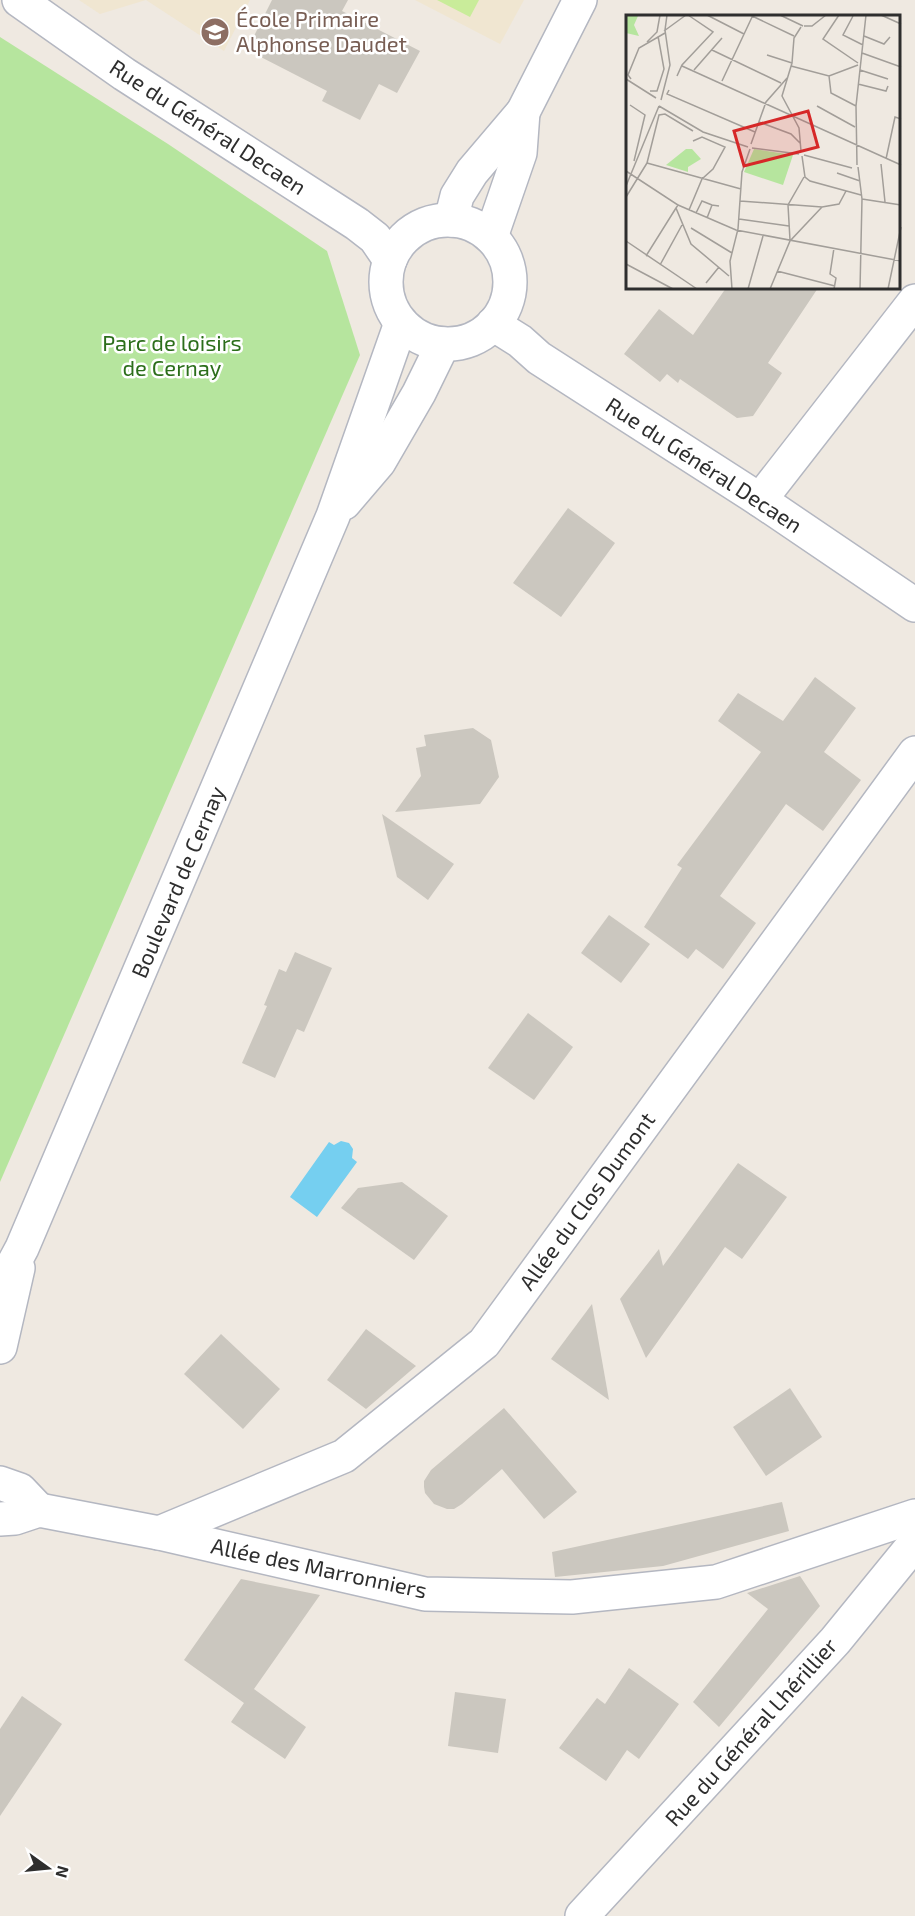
<svg xmlns="http://www.w3.org/2000/svg" width="915" height="1916" font-family="'Exo 2',sans-serif">
  <style>
    .education { fill: #f0e6d1 }
    .green { fill: #b6e59e }
    .pitch { fill: #c9ec9a }
    .water { fill: #75cff0 }
    .building { fill: #cbc7bf }
    .lines { fill: none; stroke-linecap: round; stroke-linejoin: round }
    .street-casing { stroke: #b4b7c1; stroke-width: 36 }
    .secondary-casing { stroke: #b4b7c1; stroke-width: 36 }
    .street { stroke: #fff; stroke-width: 33 }
    .secondary { stroke: #fff; stroke-width: 33 }
    .labels { text-anchor: middle; stroke-width: 5; stroke-linejoin: round; paint-order: stroke }
    .education-label { font-size: 22px; fill: #785e54; stroke: #fff; text-anchor: start }
    .street-label { font-size: 22px; fill: #2e2e2e; stroke: #fff }
    .park-label { font-size: 22px; fill: #2c6e1b; stroke: #fff }
    .inset-road { fill: none; stroke: #a29e99; stroke-width: 1.5 }
    .view { fill: #d62828; fill-opacity: 0.15; stroke: #d62828; stroke-width: 3 }
    .inset-edge { fill: none; stroke: #2e2e2e; stroke-width: 3 }
  </style>
  <rect width="100%" height="100%" fill="#efe9e1"/>
  <g class="education">
    <path d="M 79,0 L 250,0 L 224,51 L 146,0 L 100,14 Z"/>
    <path d="M 415,0 L 524,0 L 500,44 Z"/>
  </g>
  <path class="green" d="M 0,37 L 168,144 L 327,251 L 360,355 L 0,1182 Z"/>
  <path class="pitch" d="M 437,0 L 479,0 L 470,17 Z"/>
  <path class="water" d="M 341,1141 L 349,1143 L 353,1149 L 352,1158 L 357,1162 L 317,1217 L 290,1197 L 329,1142 L 334,1145 Z"/>
  <g class="building">
    <path d="M 272,0 L 348,0 L 342,11 L 420,51 L 397,93 L 379,84 L 360,120 L 322,101 L 327,91 L 247,50 Z"/>
    <path d="M 726,288 L 818,288 L 768,363 L 782,373 L 753,416 L 737,418 L 680,379 L 678,383 L 667,374 L 660,382 L 624,354 L 659,309 L 693,335 Z"/>
    <path d="M 568,508 L 615,543 L 561,617 L 513,583 Z"/>
    <path d="M 815,677 L 856,708 L 824,752 L 861,780 L 823,831 L 786,804 L 720,896 L 756,923 L 723,969 L 696,949 L 688,959 L 644,927 L 682,868 L 677,865 L 761,752 L 718,721 L 738,693 L 783,721 Z"/>
    <path d="M 473,728 L 491,740 L 499,777 L 480,804 L 395,812 L 421,776 L 416,748 L 426,746 L 424,735 Z"/>
    <path d="M 382,814 L 454,864 L 428,900 L 397,877 Z"/>
    <path d="M 609,915 L 650,944 L 621,983 L 581,953 Z"/>
    <path d="M 295,952 L 332,968 L 304,1032 L 297,1029 L 275,1078 L 242,1063 L 267,1006 L 264,1005 L 279,969 L 286,972 Z"/>
    <path d="M 528,1013 L 573,1047 L 534,1100 L 488,1068 Z"/>
    <path d="M 738,1163 L 787,1197 L 742,1259 L 725,1247 L 646,1358 L 620,1299 L 659,1249 L 663,1266 Z"/>
    <path d="M 402,1182 L 448,1216 L 414,1260 L 341,1208 L 358,1188 Z"/>
    <path d="M 592,1304 L 609,1400 L 551,1359 Z"/>
    <path d="M 366,1329 L 416,1366 L 366,1409 L 327,1380 Z"/>
    <path d="M 221,1334 L 280,1389 L 243,1429 L 184,1374 Z"/>
    <path d="M 790,1388 L 822,1437 L 766,1476 L 733,1427 Z"/>
    <path d="M 504,1408 L 577,1492 L 544,1519 L 502,1469 L 462,1504 L 454,1509 L 447,1509 L 434,1504 L 425,1493 L 424,1487 L 424,1481 L 431,1470 Z"/>
    <path d="M 782,1502 L 789,1531 L 663,1566 L 555,1577 L 552,1552 Z"/>
    <path d="M 800,1576 L 820,1606 L 719,1727 L 693,1702 L 768,1609 L 747,1593 Z"/>
    <path d="M 241,1579 L 320,1595 L 254,1689 L 306,1727 L 285,1759 L 231,1722 L 244,1703 L 184,1660 Z"/>
    <path d="M 629,1668 L 679,1704 L 639,1759 L 627,1750 L 606,1781 L 559,1748 L 597,1698 L 605,1704 Z"/>
    <path d="M 455,1692 L 506,1699 L 498,1753 L 448,1746 Z"/>
    <path d="M 22,1696 L 62,1724 L 0,1816 L 0,1729 Z"/>
  </g>
  <g class="lines">
    <g class="street-casing">
      <g id="street">
        <path d="M 19,0 L 124,74 L 357,224 L 375,238 L 390,260"/>
        <path d="M 493,324 L 520,341 L 539,358 L 760,500 L 915,605"/>
        <path d="M 760,500 L 915,301"/>
        <path d="M 0,1483 L 20,1490 L 39,1510"/>
        <path d="M 0,1519 L 15,1518 L 39,1510 L 159,1533 L 425,1594 L 572,1597 L 716,1582 L 915,1516"/>
        <path d="M 159,1533 L 344,1456 L 484,1343 L 915,753"/>
        <path d="M 582,1916 L 835,1641 L 915,1543"/>
      </g>
    </g>
    <g class="secondary-casing">
      <g id="secondary">
        <path d="M 451,220 L 457,196 L 472,172 L 523,112 L 580,0"/>
        <circle cx="448" cy="282" r="62"/>
        <path d="M 491,237 L 520,153 L 523,112"/>
        <path d="M 344,503 L 379,462 L 419,393 L 443,344"/>
        <path d="M 0,1289 L 22,1248 L 333,516 L 401,323"/>
        <path d="M 0,1347 L 18,1268"/>
      </g>
    </g>
    <use href="#street" class="street"/>
    <use href="#secondary" class="secondary"/>
  </g>
  <defs>
    <g id="school-disc" transform="scale(1.5)"><circle r="9.5" fill="#8d6e63" stroke="#fff"/><path d="M0-5L7-2L0 1L-7-2ZM-4 1L0 2.5L4 1V4Q0 6-4 4Z" fill="#fff"/></g>
  </defs>
  <g fill-rule="evenodd">
    <use href="#school-disc" x="215" y="32"/>
  </g>
  <g class="labels">
    <g class="education-label">
      <text x="236" y="27">École Primaire<tspan x="236" dy="25">Alphonse Daudet</tspan></text>
    </g>
    <g class="street-label">
      <text transform="translate(208 127) rotate(33)" y="8">Rue du Général Decaen</text>
      <text transform="translate(704 465) rotate(33)" y="8">Rue du Général Decaen</text>
      <text transform="translate(178 882) rotate(-67)" y="8">Boulevard de Cernay</text>
      <text transform="translate(587 1201) rotate(-54)" y="8">Allée du Clos Dumont</text>
      <text transform="translate(319 1568) rotate(12)" y="8">Allée des Marronniers</text>
      <text transform="translate(751 1732) rotate(-48)" y="8">Rue du Général Lhérillier</text>
    </g>
    <g class="park-label">
      <text x="172" y="351">Parc de loisirs<tspan x="172" dy="25">de Cernay</tspan></text>
    </g>
  </g>
  <g transform="translate(626 15)">
    <rect width="274" height="274" fill="#efe9e1"/>
    <path d="M 0,0 L 12,1 L 8,10 L 13,21 L 0,18 ZM 60,134 L 66,134 L 75,144 L 62,152 L 62,157 L 40,150 ZM 128,134 L 167,140 L 157,170 L 118,157 Z" fill="#b6e59e"/>
    <path class="inset-road" d="M 81,0 L 118,19M 124,0 L 168,21M 154,0 L 177,11M 213,0 L 197,24 L 232,48M 255,0 L 275,9M 227,1 L 217,20 L 237,30M 178,11 L 186,11 L 200,0M 38,16 L 60,0M 238,21 L 258,29 L 264,22M 21,27 L 31,17 L 34,0M 86,35 L 155,68M 236,38 L 275,52M 141,40 L 166,48M 56,51 L 275,150M 165,51 L 203,61 L 232,50M 68,55 L 96,23M 234,55 L 262,64M 51,61 L 56,50 L 87,17 L 62,0M 203,61 L 205,78 L 230,91M 0,64 L 30,83M 5,64 L 2,60 L 13,33 L 39,18M 96,66 L 127,0M 232,69 L 260,76 L 262,71M 43,75 L 41,79 L 129,117M 24,76 L 31,76 L 38,54 L 32,21M 35,85 L 44,50 L 39,15 L 41,0M 4,90 L 19,100 L 8,146M 33,91 L 77,117 L 122,132M 191,91 L 229,112M 133,107 L 165,119 L 174,128M 125,129 L 140,87 L 162,62M 126,133 L 173,139M 175,136 L 173,113 L 156,81 L 166,48 L 168,23 L 175,12M 178,140 L 226,153M 176,141 L 179,162 L 184,166 L 235,180M 260,144 L 269,102 L 275,104M 21,148 L 115,174M 21,148 L 33,100 L 39,99 L 67,116M 255,149 L 259,187M 231,150 L 230,91 L 240,0M 232,152 L 236,184 L 234,274M 0,156 L 52,190 L 50,193 L 65,229 L 103,261M 211,158 L 234,166M 0,171 L 33,91M 0,182 L 21,148M 236,184 L 275,190M 114,186 L 196,192 L 213,189 L 220,176M 52,190 L 110,215 L 275,246M 63,195 L 76,164 L 87,154 L 99,132 L 76,122 L 67,126M 70,198 L 76,186 L 86,190M 81,203 L 86,190 L 93,191M 113,204 L 163,211M 65,213 L 106,238M 164,225 L 162,190 L 178,162M 0,226 L 71,274M 208,233 L 204,259 L 210,263 L 208,274M 20,241 L 50,193M 0,249 L 47,274M 34,250 L 56,210M 151,256 L 209,271M 80,268 L 93,252M 106,274 L 104,246 L 112,214 L 116,157 L 124,134M 122,274 L 137,221M 144,274 L 164,226 L 196,192M 262,274 L 275,212"/>
    <path class="view" d="M 182,96 L 192,132 L 118,151 L 108,116 Z"/>
    <rect width="274" height="274" class="inset-edge"/>
  </g>
  <g transform="translate(48 1868) rotate(105)" stroke="#ffffff" stroke-width="4.5" paint-order="stroke">
  <path d="M0-4.5L10 22L0 15L-10 22Z" fill="#2e2e2e"/>
  <text y="-9" font-size="16" font-weight="bold" text-anchor="middle" fill="#2e2e2e">N</text>
  </g>
</svg>
